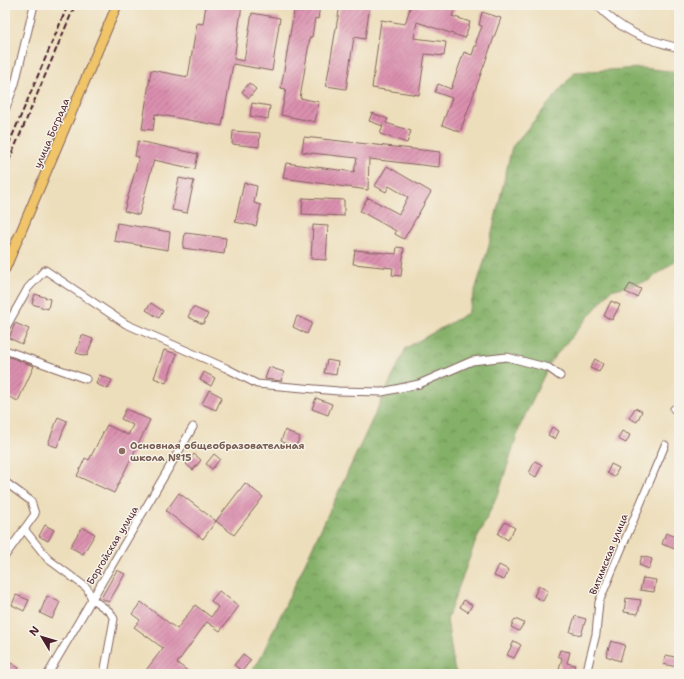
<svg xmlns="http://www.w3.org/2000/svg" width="684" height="679" font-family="'Shantell Sans',sans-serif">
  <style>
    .forest { fill: url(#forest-crowns); stroke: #676849 }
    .building { fill: url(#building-hatch) }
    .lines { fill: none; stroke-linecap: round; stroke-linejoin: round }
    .minor-casing { stroke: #83625d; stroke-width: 9 }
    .major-casing { stroke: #83625d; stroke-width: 11 }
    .minor { stroke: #fff; stroke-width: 7 }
    .major { stroke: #f0c469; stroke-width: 9 }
    .rail { stroke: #4a1f2b; stroke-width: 2; stroke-dasharray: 6 3; stroke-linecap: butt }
    .education-dot { fill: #8d6e63; stroke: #f7f3e8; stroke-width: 1.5 }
    .labels { text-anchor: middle; stroke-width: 3; stroke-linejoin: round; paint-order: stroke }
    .street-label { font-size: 10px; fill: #4a1f2b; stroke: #f7f3e8 }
    .education-label { font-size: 10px; font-weight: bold; fill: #785e54; stroke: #f7f3e8; text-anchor: start }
  </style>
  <defs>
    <pattern id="forest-crowns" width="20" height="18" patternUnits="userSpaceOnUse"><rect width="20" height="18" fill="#84b067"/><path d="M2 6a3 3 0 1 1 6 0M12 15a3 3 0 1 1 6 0" fill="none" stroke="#6e8f55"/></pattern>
    <pattern id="building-hatch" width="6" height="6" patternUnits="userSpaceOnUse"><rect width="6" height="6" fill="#da8fae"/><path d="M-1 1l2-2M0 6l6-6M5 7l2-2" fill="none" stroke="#b3748e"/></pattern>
  </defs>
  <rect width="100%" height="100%" fill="#f7f3e8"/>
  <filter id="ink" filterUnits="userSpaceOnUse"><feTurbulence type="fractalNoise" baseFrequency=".025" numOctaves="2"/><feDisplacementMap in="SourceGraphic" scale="8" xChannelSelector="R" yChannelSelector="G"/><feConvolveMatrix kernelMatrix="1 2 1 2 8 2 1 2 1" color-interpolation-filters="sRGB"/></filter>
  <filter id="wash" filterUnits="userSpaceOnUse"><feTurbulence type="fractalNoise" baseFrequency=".012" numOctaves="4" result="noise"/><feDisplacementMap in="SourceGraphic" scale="16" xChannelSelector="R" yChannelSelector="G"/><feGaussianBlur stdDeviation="0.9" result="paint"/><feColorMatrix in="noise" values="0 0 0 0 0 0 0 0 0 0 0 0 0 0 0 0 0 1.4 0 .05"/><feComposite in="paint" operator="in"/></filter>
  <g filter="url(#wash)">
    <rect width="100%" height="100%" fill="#eddebb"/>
    <path class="forest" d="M 641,68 L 679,72 L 679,258 L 648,281 L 611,290 L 551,361 L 520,426 L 499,492 L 475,543 L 447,619 L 454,667 L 457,674 L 249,674 L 259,661 L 406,348 L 468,313 L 488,249 L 512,147 L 575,72 Z"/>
    <g id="blocks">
      <g class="building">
        <path d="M 206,5 L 242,5 L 234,59 L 244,61 L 252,13 L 280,18 L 272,71 L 233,64 L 222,126 L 155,114 L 153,130 L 142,129 L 151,70 L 188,77 L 197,23 L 203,24 Z"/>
        <path d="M 295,5 L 320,5 L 318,19 L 315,18 L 312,37 L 310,37 L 300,98 L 319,102 L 315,122 L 281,115 L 286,89 L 281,88 Z"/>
        <path d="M 340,5 L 370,5 L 365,39 L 354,37 L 346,89 L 326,86 Z"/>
        <path d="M 411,5 L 425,7 L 426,5 L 456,5 L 452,16 L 470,22 L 465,38 L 417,22 L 414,38 L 446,42 L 444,56 L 425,54 L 419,95 L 372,88 L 381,20 L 405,24 Z"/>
        <path d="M 482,12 L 501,18 L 460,132 L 442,125 L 452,98 L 435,92 L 438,84 L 451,89 L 464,52 L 472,55 L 475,46 L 477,46 L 476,42 L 482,26 L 479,25 Z"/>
        <path d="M 249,83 L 256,89 L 249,98 L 242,92 Z"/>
        <path d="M 252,103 L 270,106 L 268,119 L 250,116 Z"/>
        <path d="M 372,113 L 388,119 L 386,123 L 411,131 L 407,143 L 380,134 L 383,126 L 369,121 Z"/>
        <path d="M 233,131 L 260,133 L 259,147 L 232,144 Z"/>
        <path d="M 304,137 L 440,152 L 439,167 L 369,159 L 368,190 L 283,178 L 286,163 L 354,172 L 357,158 L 302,152 Z"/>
        <path d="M 138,141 L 198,154 L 195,169 L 154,160 L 139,215 L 124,211 L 139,157 L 135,156 Z"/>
        <path d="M 387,166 L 431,192 L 404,239 L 395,234 L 396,231 L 360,211 L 368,197 L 368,199 L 369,198 L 399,214 L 408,197 L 389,186 L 386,192 L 375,186 Z"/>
        <path d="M 179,178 L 194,181 L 187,213 L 172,210 Z"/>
        <path d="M 244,183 L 257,186 L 254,203 L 261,205 L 256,226 L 235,222 Z"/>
        <path d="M 303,198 L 344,200 L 344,216 L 302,214 Z"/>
        <path d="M 117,223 L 170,232 L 168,250 L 114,241 Z"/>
        <path d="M 313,225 L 328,226 L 326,260 L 311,259 Z"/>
        <path d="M 185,233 L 226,238 L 224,254 L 183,248 Z"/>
        <path d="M 397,247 L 404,248 L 401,276 L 392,275 L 393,268 L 353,264 L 355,250 L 396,254 Z"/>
        <path d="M 630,284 L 641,289 L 637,297 L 625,292 Z"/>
        <path d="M 35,294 L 50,299 L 48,309 L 32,304 Z"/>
        <path d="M 611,301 L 620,305 L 612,320 L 604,316 Z"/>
        <path d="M 151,303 L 163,311 L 159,318 L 146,310 Z"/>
        <path d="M 193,307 L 208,314 L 203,324 L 188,317 Z"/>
        <path d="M 297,316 L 312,323 L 307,334 L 293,327 Z"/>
        <path d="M 15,323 L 29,329 L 22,344 L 9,338 Z"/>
        <path d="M 82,335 L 93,339 L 87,356 L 76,353 Z"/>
        <path d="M 164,350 L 177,354 L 166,383 L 154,378 Z"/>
        <path d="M 7,356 L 34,366 L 18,401 L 5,395 Z"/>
        <path d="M 595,359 L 603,364 L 599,372 L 590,368 Z"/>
        <path d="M 327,360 L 338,362 L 336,375 L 324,373 Z"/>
        <path d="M 269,367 L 284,372 L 281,381 L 265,379 Z"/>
        <path d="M 204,372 L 215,378 L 211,386 L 200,380 Z"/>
        <path d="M 99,375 L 112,380 L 108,389 L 96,384 Z"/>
        <path d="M 209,390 L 222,397 L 216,410 L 202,404 Z"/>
        <path d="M 316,398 L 332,404 L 328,415 L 312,409 Z"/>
        <path d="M 635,408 L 642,411 L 637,422 L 629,418 Z"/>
        <path d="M 126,409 L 150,420 L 114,493 L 77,476 L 85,458 L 89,460 L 107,425 L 128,435 L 133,425 L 121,419 Z"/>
        <path d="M 58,417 L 67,421 L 57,447 L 48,444 Z"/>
        <path d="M 552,427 L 559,431 L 555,439 L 548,435 Z"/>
        <path d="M 285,430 L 300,437 L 295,448 L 281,441 Z"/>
        <path d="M 622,431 L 630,435 L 626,443 L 618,439 Z"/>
        <path d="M 194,454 L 201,460 L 193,470 L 186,464 Z"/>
        <path d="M 214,454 L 220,459 L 212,469 L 206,464 Z"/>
        <path d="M 535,461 L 542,465 L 536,477 L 529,473 Z"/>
        <path d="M 611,464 L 619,468 L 614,477 L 607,473 Z"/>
        <path d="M 245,483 L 263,497 L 234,535 L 216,521 Z"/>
        <path d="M 179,493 L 216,521 L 203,539 L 166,511 Z"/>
        <path d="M 505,522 L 515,528 L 508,540 L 498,534 Z"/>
        <path d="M 45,525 L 54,530 L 48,541 L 39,536 Z"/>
        <path d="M 82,527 L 95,534 L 83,554 L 70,547 Z"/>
        <path d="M 666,533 L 679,538 L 675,549 L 662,544 Z"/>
        <path d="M 642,556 L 652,559 L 649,569 L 639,565 Z"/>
        <path d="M 499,565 L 509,570 L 504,580 L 494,576 Z"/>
        <path d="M 117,570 L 125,574 L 109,602 L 101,598 Z"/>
        <path d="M 643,578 L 656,580 L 654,592 L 640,590 Z"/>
        <path d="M 539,586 L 548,591 L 543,601 L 534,596 Z"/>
        <path d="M 219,591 L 239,606 L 220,631 L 207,622 L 177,663 L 192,674 L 143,674 L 163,648 L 134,627 L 140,620 L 132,614 L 141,602 L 177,629 L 195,605 L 211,617 L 218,607 L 211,601 Z"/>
        <path d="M 16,595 L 29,600 L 24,611 L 12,605 Z"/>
        <path d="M 47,596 L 60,602 L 52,619 L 40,613 Z"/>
        <path d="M 626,598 L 641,600 L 638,614 L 624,612 Z"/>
        <path d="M 464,600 L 472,605 L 468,612 L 460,607 Z"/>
        <path d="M 575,616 L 586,619 L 581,635 L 570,632 Z"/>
        <path d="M 515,619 L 524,623 L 519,631 L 511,627 Z"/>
        <path d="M 514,641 L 521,645 L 514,658 L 507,655 Z"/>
        <path d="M 611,641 L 625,645 L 620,661 L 606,656 Z"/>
        <path d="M 560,650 L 570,652 L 567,663 L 575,665 L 572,674 L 558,674 L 562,658 L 558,656 Z"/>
        <path d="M 243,654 L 251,660 L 242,671 L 234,665 Z"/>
        <path d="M 666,655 L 679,658 L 677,667 L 663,664 Z"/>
        <path d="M 11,663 L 19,668 L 16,674 L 10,674 L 6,671 Z"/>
      </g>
    </g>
  </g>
  <g filter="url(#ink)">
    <use href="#blocks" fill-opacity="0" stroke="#83625d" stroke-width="1"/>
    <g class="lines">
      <g class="minor-casing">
        <g id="minor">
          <path d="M 597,5 C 622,32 644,39 679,48"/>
          <path d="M 5,110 L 15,84 L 34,5"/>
          <path d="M 5,329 L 28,288 L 45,270 L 126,324 L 226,368 L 257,384 L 338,391 L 382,392 L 419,384 L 472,361 L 507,357 L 549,368 L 560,376"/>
          <path d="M 5,350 L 86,379"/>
          <path d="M 674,409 L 679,412"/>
          <path d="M 5,482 L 31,501 L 35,514 L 5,556"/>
          <path d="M 24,529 L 48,559 L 87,588 L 92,599 L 110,612 L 114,619 L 104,674"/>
          <path d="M 48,674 L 193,427"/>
          <path d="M 586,674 L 596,634 L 599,602 L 665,445"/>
        </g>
      </g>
      <g class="major-casing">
        <path id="major" d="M 5,269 L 117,5"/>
      </g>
      <use href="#minor" class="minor"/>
      <use href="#major" class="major"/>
      <g class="rail">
        <path d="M 5,153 L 68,5"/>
        <path d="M 5,170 L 75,5"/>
      </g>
    </g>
  </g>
  <circle class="education-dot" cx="122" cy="451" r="4"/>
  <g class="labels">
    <g class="street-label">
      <text transform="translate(51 133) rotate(-67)" y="4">улица Бограда</text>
      <text transform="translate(112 545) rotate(-59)" y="4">Боргойская улица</text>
      <text transform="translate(608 554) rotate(-68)" y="4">Витимская улица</text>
    </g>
    <g class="education-label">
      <text x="130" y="449">Основная общеобразовательная<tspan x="130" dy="12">школа №15</tspan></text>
    </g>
  </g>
  <rect width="684" height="679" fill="none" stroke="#f7f3e8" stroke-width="20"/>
  <g transform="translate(42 637) rotate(308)" stroke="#f7f3e8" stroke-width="3" paint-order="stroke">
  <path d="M0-3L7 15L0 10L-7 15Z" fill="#4a1f2b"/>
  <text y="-6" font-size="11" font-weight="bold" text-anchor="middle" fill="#4a1f2b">N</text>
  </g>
</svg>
